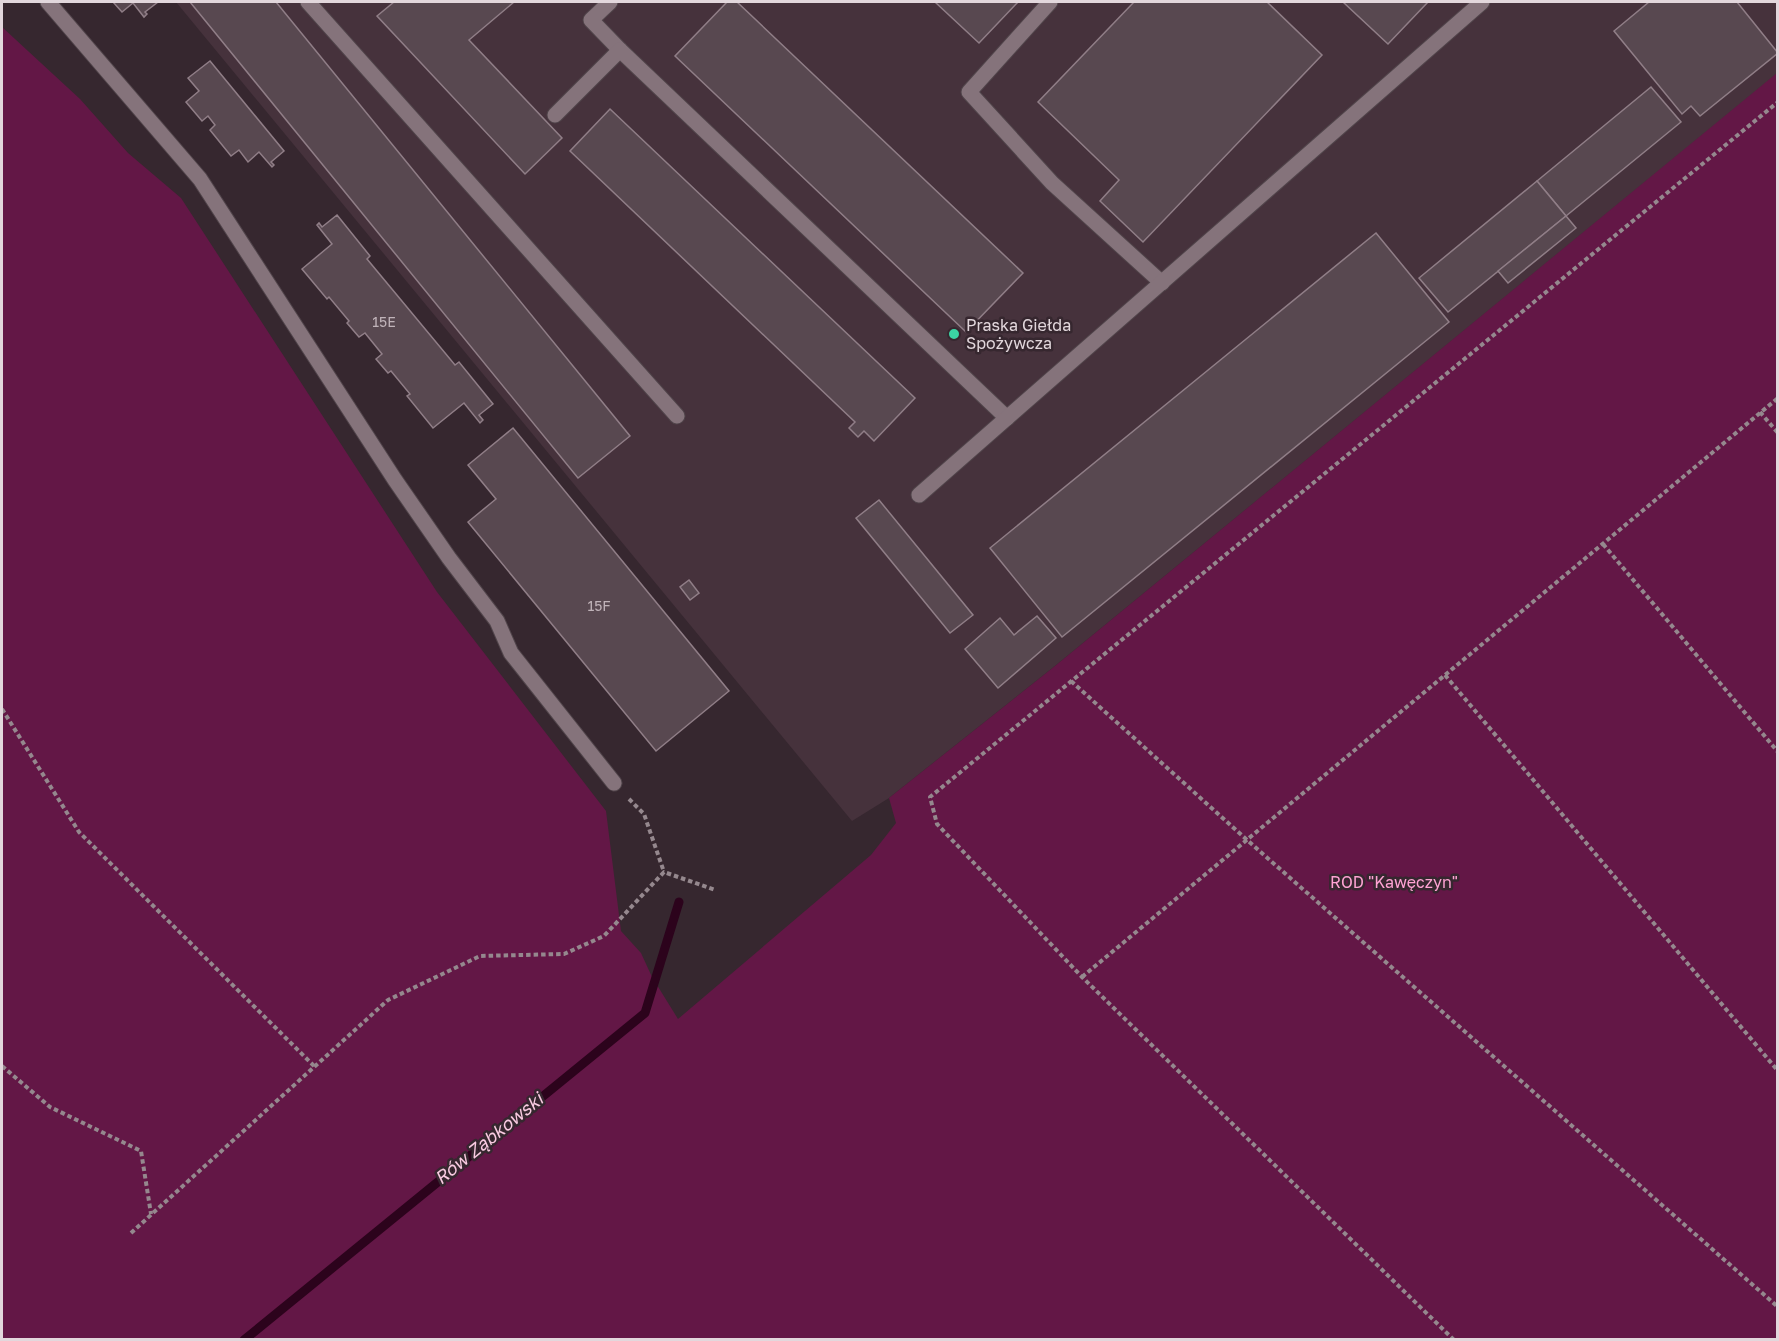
<svg xmlns="http://www.w3.org/2000/svg" width="1779" height="1341" font-family="'Golos Text',sans-serif">
  <style>
    .built { fill: #46323c }
    .green { fill: #631746 }
    .lines { fill: none; stroke-linecap: round; stroke-linejoin: round }
    .stream { stroke: #2c031c; stroke-width: 9 }
    .building { fill: #584850; stroke: #907e87; stroke-width: 1.5 }
    .lane-casing { stroke: #50444a; stroke-width: 17 }
    .path { stroke: #95888e; stroke-width: 4; stroke-dasharray: 4.5 3; stroke-linecap: butt }
    .lane { stroke: #85737b; stroke-width: 15 }
    .poi-dot { fill: #3bd4a4; stroke: #36272f; stroke-width: 2 }
    .labels { text-anchor: middle; stroke-width: 5; stroke-linejoin: round; paint-order: stroke }
    .number-label { font-size: 14px; fill: #c0b3b9 }
    .poi-label { font-size: 16px; fill: #e2d7dc; stroke: #36272f; text-anchor: start }
    .park-label { font-size: 16px; fill: #ffa3d4; stroke: #36272f }
    .water-label { font-size: 18px; font-style: italic; fill: #f9cae1; stroke: #36272f }
  </style>
  <rect width="100%" height="100%" fill="#36272f"/>
  <path class="built" d="M 176,2 L 1777,2 L 1778,73 L 1055,666 L 889,798 L 852,821 Z"/>
  <path class="green" d="M 2,27 L 80,99 L 128,153 L 181,198 L 437,592 L 606,811 L 621,931 L 641,953 L 652,977 L 678,1019 L 871,855 L 896,823 L 889,798 L 1055,666 L 1777,73 L 1777,1339 L 2,1339 Z"/>
  <g class="lines">
    <path class="stream" d="M 244,1340 L 645,1013 L 679,902"/>
  </g>
  <g class="building">
    <path d="M 113,2 L 158,2 L 145,12 L 147,14 L 144,17 L 133,3 L 122,12 Z"/>
    <path d="M 190,2 L 276,2 L 630,436 L 578,478 Z"/>
    <path d="M 394,2 L 514,2 L 469,40 L 562,138 L 525,174 L 377,16 Z"/>
    <path d="M 727,2 L 737,2 L 1023,273 L 966,332 L 675,56 Z"/>
    <path d="M 935,2 L 1018,2 L 979,43 Z"/>
    <path d="M 1134,2 L 1267,2 L 1322,55 L 1143,242 L 1100,201 L 1119,180 L 1038,102 Z"/>
    <path d="M 1343,2 L 1428,2 L 1388,44 Z"/>
    <path d="M 1649,2 L 1737,2 L 1778,53 L 1700,116 L 1691,106 L 1682,114 L 1614,31 Z"/>
    <path d="M 210,61 L 284,151 L 271,162 L 274,165 L 272,167 L 259,152 L 248,162 L 239,150 L 231,156 L 210,130 L 215,125 L 208,116 L 202,121 L 186,102 L 199,91 L 188,78 Z"/>
    <path d="M 1651,87 L 1681,122 L 1566,216 L 1537,181 Z"/>
    <path d="M 610,109 L 915,398 L 874,441 L 864,431 L 858,437 L 849,428 L 855,422 L 570,151 Z"/>
    <path d="M 1537,181 L 1566,216 L 1448,312 L 1419,278 Z"/>
    <path d="M 337,215 L 370,256 L 367,259 L 455,365 L 459,362 L 493,404 L 479,415 L 483,420 L 480,423 L 464,403 L 433,428 L 407,396 L 410,394 L 391,371 L 388,373 L 376,359 L 382,354 L 365,333 L 359,337 L 347,323 L 349,321 L 329,297 L 327,299 L 302,269 L 332,244 L 317,225 L 319,223 L 322,227 Z"/>
    <path d="M 1566,216 L 1576,228 L 1508,283 L 1498,271 Z"/>
    <path d="M 1376,233 L 1449,322 L 1062,637 L 990,548 Z"/>
    <path d="M 513,428 L 729,691 L 656,751 L 468,522 L 496,499 L 468,465 Z"/>
    <path d="M 879,500 L 973,615 L 950,633 L 856,518 Z"/>
    <path d="M 689,580 L 699,593 L 690,600 L 680,587 Z"/>
    <path d="M 1037,616 L 1056,638 L 998,688 L 965,649 L 1000,618 L 1014,635 Z"/>
  </g>
  <g class="lines">
    <g class="lane-casing">
      <g id="lane">
        <path d="M 48,2 L 200,179 L 395,480 L 449,558 L 497,621 L 511,653 L 614,783"/>
        <path d="M 308,2 L 677,416"/>
        <path d="M 610,2 L 591,20 L 620,50"/>
        <path d="M 1050,2 L 969,92 L 1052,183 L 1162,283"/>
        <path d="M 555,115 L 620,50 L 1007,418"/>
        <path d="M 919,495 L 1482,2"/>
      </g>
    </g>
    <g class="path">
      <path d="M 1760,412 L 1778,433"/>
      <path d="M 1603,544 L 1778,752"/>
      <path d="M 1445,675 L 1778,1071"/>
      <path d="M 1071,681 L 1247,840 L 1778,1307"/>
      <path d="M 2,709 L 79,832 L 315,1067"/>
      <path d="M 629,799 L 644,814 L 664,872"/>
      <path d="M 1082,977 L 1778,398"/>
      <path d="M 2,1066 L 50,1107 L 141,1151 L 151,1214"/>
      <path d="M 131,1233 L 388,1000 L 480,956 L 564,954 L 604,936 L 664,872 L 715,890"/>
      <path d="M 1454,1340 L 1082,977 L 937,824 L 930,797 L 1778,102"/>
    </g>
    <use href="#lane" class="lane"/>
  </g>
  <circle class="poi-dot" cx="954" cy="334" r="6"/>
  <g class="labels">
    <g class="number-label">
      <text x="384" y="327">15E</text>
      <text x="599" y="611">15F</text>
    </g>
    <g class="poi-label">
      <text x="966" y="331">Praska Giełda<tspan x="966" dy="18">Spożywcza</tspan></text>
    </g>
    <g class="park-label">
      <text x="1394" y="888">ROD "Kawęczyn"</text>
    </g>
    <g class="water-label">
      <text transform="translate(489 1139) rotate(-39)" y="6">Rów Ząbkowski</text>
    </g>
  </g>
  <rect width="1779" height="1341" fill="none" stroke="#e2d7dc" stroke-width="6"/>
</svg>
